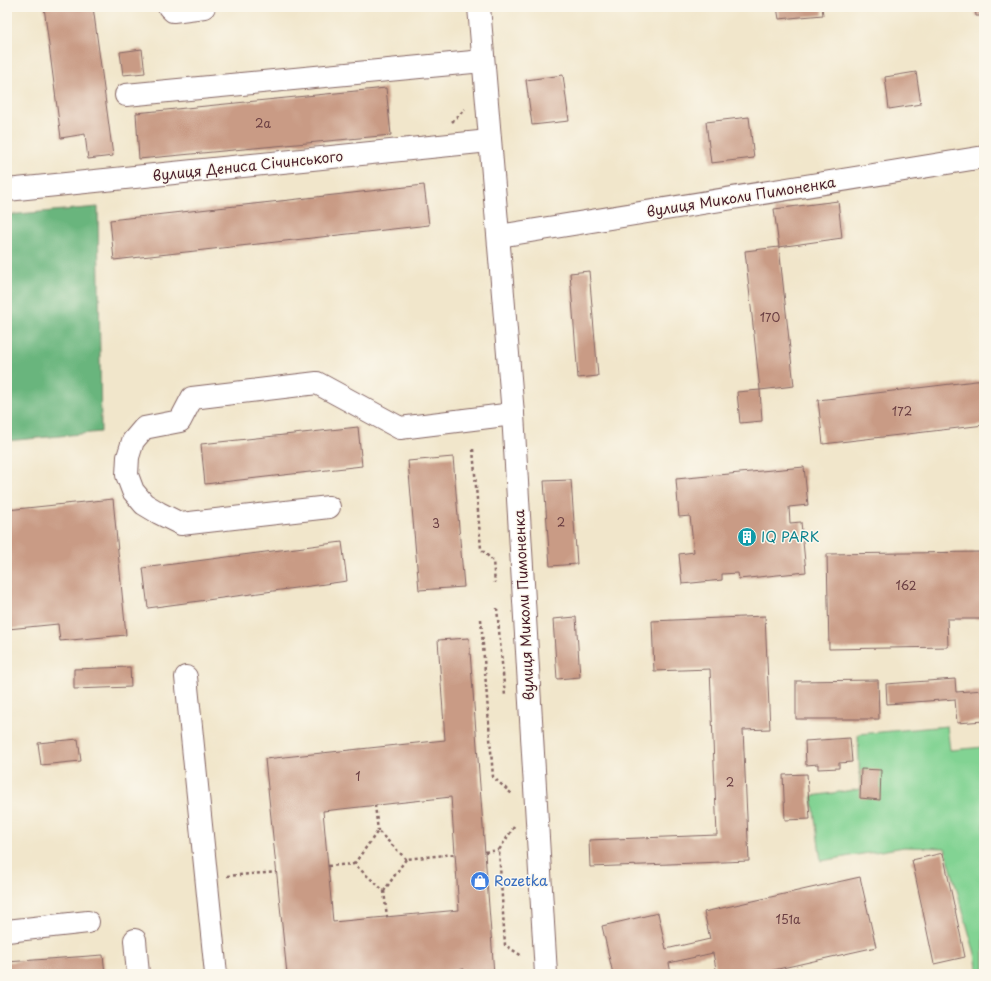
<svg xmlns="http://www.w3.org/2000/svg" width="991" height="981" font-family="'Playpen Sans',sans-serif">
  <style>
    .green { fill: #82d393; stroke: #66795f }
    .forest { fill: #69b57d; stroke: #5a6a54 }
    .building { fill: #c99b85; fill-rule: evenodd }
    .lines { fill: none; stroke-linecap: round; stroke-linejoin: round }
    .minor-casing { stroke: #846563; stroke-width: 24 }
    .path { stroke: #846563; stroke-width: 2.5; stroke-dasharray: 3 3; stroke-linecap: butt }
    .minor { stroke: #fff; stroke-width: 22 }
    .labels { text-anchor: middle; stroke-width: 3; stroke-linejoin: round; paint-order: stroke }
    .number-label { font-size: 12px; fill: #6a3e42 }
    .street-label { font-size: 14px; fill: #4a1f2b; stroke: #fbf7ec }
    .culture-label { font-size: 14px; fill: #0d838f; stroke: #fbf7ec; text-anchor: start }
    .shop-label { font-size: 14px; fill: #366cbe; stroke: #fbf7ec; text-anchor: start }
  </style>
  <rect width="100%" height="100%" fill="#fbf7ec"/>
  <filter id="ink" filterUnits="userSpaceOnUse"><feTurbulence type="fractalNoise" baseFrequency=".025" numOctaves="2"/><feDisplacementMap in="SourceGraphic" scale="8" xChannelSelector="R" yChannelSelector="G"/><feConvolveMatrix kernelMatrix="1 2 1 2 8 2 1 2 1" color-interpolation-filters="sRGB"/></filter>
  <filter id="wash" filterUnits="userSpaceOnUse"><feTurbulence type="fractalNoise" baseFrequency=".012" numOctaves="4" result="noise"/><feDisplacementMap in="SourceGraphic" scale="16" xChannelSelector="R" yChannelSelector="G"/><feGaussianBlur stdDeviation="0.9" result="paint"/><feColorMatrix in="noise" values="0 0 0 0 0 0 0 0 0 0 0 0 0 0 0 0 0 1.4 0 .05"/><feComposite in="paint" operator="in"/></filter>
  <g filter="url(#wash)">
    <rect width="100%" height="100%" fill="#f1e6cb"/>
    <path class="green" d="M 947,726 L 950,750 L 984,747 L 984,974 L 978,974 L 975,954 L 945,848 L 904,847 L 821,861 L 812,796 L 860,789 L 858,734 Z"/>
    <path class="forest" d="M 98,207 L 101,432 L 7,441 L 7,215 Z"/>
    <g id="blocks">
      <g class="building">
        <path d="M 44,7 L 93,7 L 113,156 L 88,159 L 85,134 L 61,138 Z"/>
        <path d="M 777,7 L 822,7 L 823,15 L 779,19 Z"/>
        <path d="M 975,7 L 984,7 L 984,16 L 976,16 Z"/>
        <path d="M 142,49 L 145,73 L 123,75 L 120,52 Z"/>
        <path d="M 916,72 L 921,104 L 889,109 L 885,77 Z"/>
        <path d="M 563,75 L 569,121 L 532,125 L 526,80 Z"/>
        <path d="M 386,88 L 391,135 L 139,159 L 136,113 Z"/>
        <path d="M 749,117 L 754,158 L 711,163 L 706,122 Z"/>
        <path d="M 424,185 L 429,225 L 114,260 L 110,220 Z"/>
        <path d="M 838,201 L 842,238 L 779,247 L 774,209 Z"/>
        <path d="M 779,247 L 794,386 L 760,390 L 762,421 L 740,423 L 737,392 L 760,390 L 745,251 Z"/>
        <path d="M 589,271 L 598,376 L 578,378 L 570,273 Z"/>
        <path d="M 984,380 L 984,425 L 823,444 L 818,400 Z"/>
        <path d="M 358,427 L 362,466 L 205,484 L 201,444 Z"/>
        <path d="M 453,457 L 464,587 L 419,590 L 408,461 Z"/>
        <path d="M 804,467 L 808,505 L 789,507 L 790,523 L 801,522 L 806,572 L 739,579 L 738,573 L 722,574 L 722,580 L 682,584 L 679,554 L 694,552 L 690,516 L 679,517 L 676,479 Z"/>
        <path d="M 571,480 L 577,564 L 550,566 L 544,481 Z"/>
        <path d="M 113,499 L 126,635 L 60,641 L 58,624 L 8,629 L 7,510 Z"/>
        <path d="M 342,542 L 347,581 L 148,608 L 143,568 Z"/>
        <path d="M 984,552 L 984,619 L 947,619 L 948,647 L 829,649 L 827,554 Z"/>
        <path d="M 765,616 L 770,729 L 743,730 L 749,861 L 590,867 L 589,840 L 717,835 L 710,669 L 654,671 L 652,621 Z"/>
        <path d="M 576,617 L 580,677 L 557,679 L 553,619 Z"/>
        <path d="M 469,638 L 494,974 L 464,974 L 464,969 L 416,974 L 287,974 L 265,759 L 445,740 L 438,640 ZM 451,797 L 459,910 L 333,922 L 323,811 Z"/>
        <path d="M 130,667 L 131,687 L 74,689 L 74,669 Z"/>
        <path d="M 955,679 L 956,692 L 984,690 L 984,721 L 957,723 L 955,699 L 887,704 L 886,684 Z"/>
        <path d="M 878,680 L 879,719 L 796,719 L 796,681 Z"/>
        <path d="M 850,738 L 852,762 L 839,763 L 839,768 L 818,769 L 818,764 L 806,765 L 805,741 Z"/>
        <path d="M 78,739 L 81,761 L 41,765 L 38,743 Z"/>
        <path d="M 861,769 L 881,770 L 880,800 L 860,798 Z"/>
        <path d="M 807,774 L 810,819 L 785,820 L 783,775 Z"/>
        <path d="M 943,853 L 965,957 L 934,964 L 912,860 Z"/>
        <path d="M 860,877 L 876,947 L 756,974 L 717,974 L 713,953 L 669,963 L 671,974 L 613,974 L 602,926 L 658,913 L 666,949 L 710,939 L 704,912 Z"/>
        <path d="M 103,955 L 105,974 L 7,974 L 7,962 Z"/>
      </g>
    </g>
  </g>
  <g filter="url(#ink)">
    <use href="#blocks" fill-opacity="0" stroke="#846563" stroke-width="1"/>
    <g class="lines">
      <g class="minor-casing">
        <g id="minor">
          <path d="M 169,7 L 173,11 L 204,7"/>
          <path d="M 479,7 L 513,414 L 546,974"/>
          <path d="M 126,95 L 483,61"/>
          <path d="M 7,190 L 489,141"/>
          <path d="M 499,236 L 984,157"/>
          <path d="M 329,507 L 181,524 L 159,513 L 144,504 L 133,491 L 127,475 L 128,457 L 133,441 L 144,428 L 180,421 L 192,398 L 317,383 L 400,428 L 513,414"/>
          <path d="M 186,677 L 216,974"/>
          <path d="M 7,931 L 88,922"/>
          <path d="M 135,940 L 138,974"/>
        </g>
      </g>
      <g class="path">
        <path d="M 452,122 L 465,109"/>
        <path d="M 473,449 L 481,549 L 493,561 L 495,583"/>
        <path d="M 497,608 L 505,696"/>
        <path d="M 481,619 L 493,777 L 513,795"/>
        <path d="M 375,805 L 378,831"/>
        <path d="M 514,827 L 499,850 L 505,945 L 522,956"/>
        <path d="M 485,852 L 499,850"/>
        <path d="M 354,864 L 378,831 L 406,859"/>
        <path d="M 328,866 L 354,864 L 384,891 L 406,859 L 455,854"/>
        <path d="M 227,876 L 277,872"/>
        <path d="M 384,891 L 387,917"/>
      </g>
      <use href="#minor" class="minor"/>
    </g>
  </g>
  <defs>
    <g id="building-disc" transform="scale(1)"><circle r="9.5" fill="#0f9aa8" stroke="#fbf7ec"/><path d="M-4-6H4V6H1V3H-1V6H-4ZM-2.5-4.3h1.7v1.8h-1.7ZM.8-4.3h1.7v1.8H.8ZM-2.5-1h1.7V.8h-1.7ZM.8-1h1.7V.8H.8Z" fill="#fff"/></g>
    <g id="shop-disc" transform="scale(1)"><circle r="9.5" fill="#3f7fe0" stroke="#fbf7ec"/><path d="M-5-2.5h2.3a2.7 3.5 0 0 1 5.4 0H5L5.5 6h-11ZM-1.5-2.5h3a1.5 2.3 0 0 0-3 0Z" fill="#fff"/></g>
  </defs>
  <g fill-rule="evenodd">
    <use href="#building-disc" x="747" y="537"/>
    <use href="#shop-disc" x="480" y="881"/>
  </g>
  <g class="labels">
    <g class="number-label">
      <text x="263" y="128">2а</text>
      <text x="770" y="322">170</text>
      <text x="902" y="416">172</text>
      <text x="561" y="527">2</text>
      <text x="436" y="528">3</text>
      <text x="906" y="590">162</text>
      <text x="358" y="781">1</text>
      <text x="730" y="787">2</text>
      <text x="788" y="924">151а</text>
    </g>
    <g class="street-label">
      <text transform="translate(248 166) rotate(-6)" y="5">вулиця Дениса Січинського</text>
      <text transform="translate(741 197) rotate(-9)" y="5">вулиця Миколи Пимоненка</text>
      <text transform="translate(524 605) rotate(-93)" y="5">вулиця Миколи Пимоненка</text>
    </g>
    <g class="culture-label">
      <text x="761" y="542">IQ PARK</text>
    </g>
    <g class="shop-label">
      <text x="494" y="886">Rozetka</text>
    </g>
  </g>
  <rect width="991" height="981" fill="none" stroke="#fbf7ec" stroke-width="24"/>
</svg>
